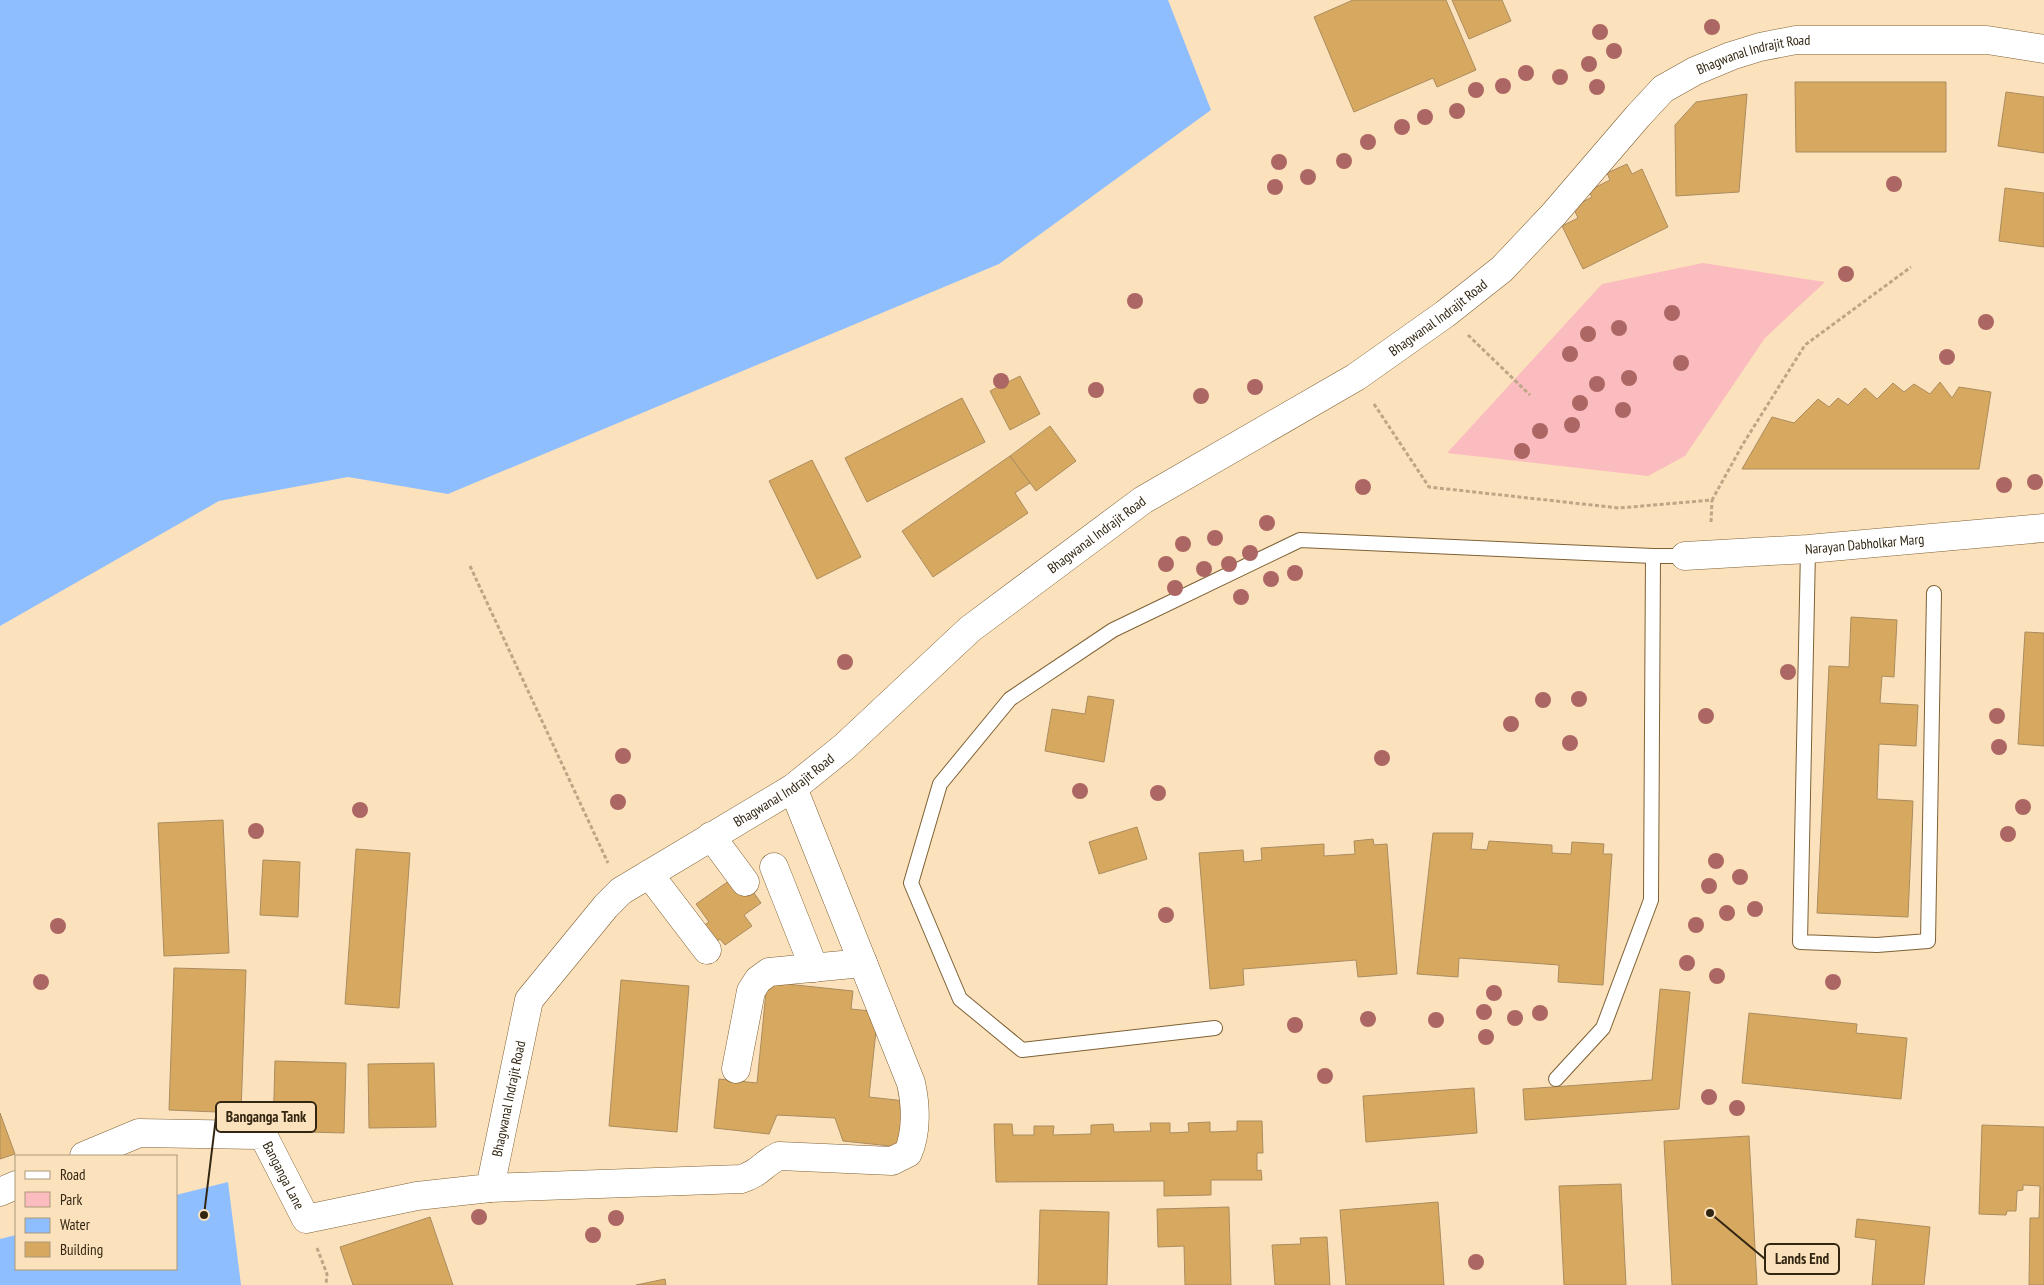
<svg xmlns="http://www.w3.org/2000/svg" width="2044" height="1285" font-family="'PT Sans Narrow',sans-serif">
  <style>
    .green { fill: #fabcbe }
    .water { fill: #8fbeff }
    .building { fill: #d7a860; stroke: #ab8c5f }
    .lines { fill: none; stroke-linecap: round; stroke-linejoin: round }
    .lane-casing { stroke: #7e6135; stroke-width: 16 }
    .street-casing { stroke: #7e6135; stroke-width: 29 }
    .path { stroke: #bca686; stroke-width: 3; stroke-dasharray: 4 2.5; stroke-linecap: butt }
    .lane { stroke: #fff; stroke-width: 14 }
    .street { stroke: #fff; stroke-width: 28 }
    .tree { fill: #ac6663 }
    .labels { text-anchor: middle; stroke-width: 4; stroke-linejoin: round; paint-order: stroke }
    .street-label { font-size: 14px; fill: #322613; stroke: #fce2bc }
    .leader { fill: none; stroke: #322613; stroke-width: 2 }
    .callout-dot { fill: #322613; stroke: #fce2bc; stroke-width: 2 }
    .callout { fill: #fce2bc; stroke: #322613; stroke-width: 2 }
    .callout-label { font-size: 15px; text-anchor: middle; font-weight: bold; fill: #322613 }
  </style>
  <rect width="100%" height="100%" fill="#fce2bc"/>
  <path class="green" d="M 1703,263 L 1825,282 L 1765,338 L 1685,456 L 1648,476 L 1447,453 L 1602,284 Z"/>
  <g class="water">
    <path d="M 0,0 L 1168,0 L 1211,110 L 999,264 L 448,494 L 348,477 L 219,501 L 0,626 Z"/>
    <path d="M 228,1182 L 241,1285 L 0,1285 L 0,1239 L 16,1235 L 16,1269 L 176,1269 L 176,1195 Z"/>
  </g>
  <g class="building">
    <path d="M 1353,0 L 1446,0 L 1476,70 L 1437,87 L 1433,78 L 1354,112 L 1314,17 Z"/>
    <path d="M 1452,0 L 1502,0 L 1511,21 L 1469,39 Z"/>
    <path d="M 1795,82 L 1946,82 L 1946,152 L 1796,152 Z"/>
    <path d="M 2006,92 L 2044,97 L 2044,153 L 1998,146 Z"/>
    <path d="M 1747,94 L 1739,192 L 1676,196 L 1675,125 L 1696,102 Z"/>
    <path d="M 1627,164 L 1632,174 L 1642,169 L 1668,227 L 1583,269 L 1562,226 L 1578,218 L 1573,207 L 1592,197 L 1585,184 L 1593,180 L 1596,187 L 1610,180 L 1607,173 Z"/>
    <path d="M 2005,188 L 2044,193 L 2044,247 L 1999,241 Z"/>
    <path d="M 1020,376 L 1040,414 L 1010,430 L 990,391 Z"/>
    <path d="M 1940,382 L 1952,398 L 1959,387 L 1991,392 L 1979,469 L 1742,469 L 1772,417 L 1794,423 L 1818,399 L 1829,407 L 1838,398 L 1848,405 L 1865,388 L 1877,399 L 1893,383 L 1904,392 L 1914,384 L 1930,394 Z"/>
    <path d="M 962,398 L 985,442 L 867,502 L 845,458 Z"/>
    <path d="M 1050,426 L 1076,461 L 1036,491 L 1010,456 Z"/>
    <path d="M 1010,456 L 1030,483 L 1015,493 L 1028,513 L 933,577 L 902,531 Z"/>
    <path d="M 812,460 L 861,557 L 817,579 L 769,481 Z"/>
    <path d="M 1851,617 L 1897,620 L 1894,677 L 1882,676 L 1880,703 L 1918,705 L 1916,746 L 1879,744 L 1877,799 L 1913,801 L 1908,917 L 1817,913 L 1829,666 L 1849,667 Z"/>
    <path d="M 2025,632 L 2044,633 L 2044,746 L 2018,744 Z"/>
    <path d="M 1088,696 L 1114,700 L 1104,762 L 1045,751 L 1052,709 L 1085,714 Z"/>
    <path d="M 223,820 L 229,953 L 164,956 L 158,823 Z"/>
    <path d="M 1137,827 L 1147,859 L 1099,874 L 1089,842 Z"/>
    <path d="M 1433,833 L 1473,833 L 1471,849 L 1487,850 L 1489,841 L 1552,845 L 1552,853 L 1571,854 L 1572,842 L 1604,844 L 1603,854 L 1612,854 L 1603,985 L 1558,982 L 1559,965 L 1459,958 L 1458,977 L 1417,974 Z"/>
    <path d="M 1373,839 L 1374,845 L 1387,844 L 1397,974 L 1358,977 L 1356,960 L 1243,969 L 1244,985 L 1210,989 L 1199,853 L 1243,850 L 1244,862 L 1262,860 L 1261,848 L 1324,844 L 1324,856 L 1355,854 L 1354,841 Z"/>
    <path d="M 356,849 L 410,853 L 399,1008 L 345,1004 Z"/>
    <path d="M 263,860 L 300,862 L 298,917 L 260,915 Z"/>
    <path d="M 733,878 L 749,886 L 761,903 L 744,915 L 752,926 L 725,945 L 720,939 L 712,945 L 700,928 L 709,922 L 696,904 Z"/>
    <path d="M 174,968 L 246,970 L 241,1113 L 169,1110 Z"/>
    <path d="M 621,980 L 689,986 L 677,1132 L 609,1126 Z"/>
    <path d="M 767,982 L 853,991 L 851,1009 L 871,1011 L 870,1020 L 877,1021 L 869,1097 L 905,1101 L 900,1147 L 843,1141 L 835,1118 L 777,1115 L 769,1134 L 714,1128 L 719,1079 L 757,1083 Z"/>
    <path d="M 1660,989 L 1690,992 L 1679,1109 L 1525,1120 L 1523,1089 L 1652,1080 Z"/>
    <path d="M 1749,1013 L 1857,1024 L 1856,1033 L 1907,1038 L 1901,1099 L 1742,1083 Z"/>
    <path d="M 275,1061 L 346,1063 L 344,1133 L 273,1131 Z"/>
    <path d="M 434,1063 L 436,1127 L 369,1128 L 368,1064 Z"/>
    <path d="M 1474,1088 L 1477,1133 L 1366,1142 L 1363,1096 Z"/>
    <path d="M 0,1113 L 15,1154 L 0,1159 Z"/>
    <path d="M 1237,1121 L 1262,1121 L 1263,1153 L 1257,1153 L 1257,1171 L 1261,1170 L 1262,1180 L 1211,1180 L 1211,1195 L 1164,1196 L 1164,1181 L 996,1182 L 994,1124 L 1012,1124 L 1013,1135 L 1034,1135 L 1034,1126 L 1054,1126 L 1053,1135 L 1091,1134 L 1091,1125 L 1113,1124 L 1114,1132 L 1151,1131 L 1150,1123 L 1170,1123 L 1170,1133 L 1189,1132 L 1188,1123 L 1210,1122 L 1210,1132 L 1237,1131 Z"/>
    <path d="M 1982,1125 L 2044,1127 L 2044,1285 L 2029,1285 L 2030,1218 L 2039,1218 L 2040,1186 L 2023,1185 L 2023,1190 L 2017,1191 L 2016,1211 L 2007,1211 L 2006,1215 L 1979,1214 Z"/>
    <path d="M 1749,1136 L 1757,1285 L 1672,1285 L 1664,1141 Z"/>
    <path d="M 1621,1184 L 1626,1285 L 1564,1285 L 1559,1186 Z"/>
    <path d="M 1438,1202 L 1444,1285 L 1346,1285 L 1340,1210 Z"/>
    <path d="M 1229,1207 L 1231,1285 L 1185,1285 L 1184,1246 L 1158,1247 L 1157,1209 Z"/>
    <path d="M 1040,1210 L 1109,1212 L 1107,1285 L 1038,1285 Z"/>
    <path d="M 430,1217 L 453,1285 L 353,1285 L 340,1247 Z"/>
    <path d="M 1857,1219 L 1930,1227 L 1924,1285 L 1872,1285 L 1876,1240 L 1855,1237 Z"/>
    <path d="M 1327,1237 L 1330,1285 L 1275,1285 L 1272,1245 L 1301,1244 L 1300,1238 Z"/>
    <path d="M 665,1279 L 666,1285 L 636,1285 Z"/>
  </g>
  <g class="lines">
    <g class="lane-casing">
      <g id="lane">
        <path d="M 1808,549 L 1800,942 L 1877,945 L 1928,941 L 1934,593"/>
        <path d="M 1215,1028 L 1022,1050 L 960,999 L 911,883 L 940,784 L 1010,699 L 1113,630 L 1300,540 L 1653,556 L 1685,556"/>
        <path d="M 1556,1079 L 1603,1028 L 1651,900 L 1653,556"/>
      </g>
    </g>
    <g class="street-casing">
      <g id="street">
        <path id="s1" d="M 1685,556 L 1808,549 L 2044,528"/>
        <path d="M 711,836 L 745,882"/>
        <path d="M 774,867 L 814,968"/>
        <path d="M 649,874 L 707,950"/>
        <path d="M 736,1069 L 751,991 L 758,980 L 769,972 L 863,963"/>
        <path id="s2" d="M 84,1156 L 139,1133 L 263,1135 L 306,1219 L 417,1196 L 490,1188 L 529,1000 L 606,906 L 621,891 L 793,788 L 844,747 L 970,629 L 1143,500 L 1356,377 L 1445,314 L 1502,269 L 1553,215 L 1638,116 L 1663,89 L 1695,71 L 1731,56 L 1760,47 L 1796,40 L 1987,40 L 2044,49"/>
        <path d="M 490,1188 L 741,1179 C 761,1173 762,1164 779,1156 L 892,1161 L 908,1153 C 917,1132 916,1105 911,1083 L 793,788"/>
        <path d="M 0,1192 L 16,1185"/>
      </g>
    </g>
    <g class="path">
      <path d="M 1468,335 L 1530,395"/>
      <path d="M 1374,404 L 1429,487 L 1619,508 L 1712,500 L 1743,444 L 1805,345 L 1911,267"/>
      <path d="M 1711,522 L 1712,500"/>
      <path d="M 470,566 L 608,863"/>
      <path d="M 317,1248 L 327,1274 L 326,1285"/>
    </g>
    <use href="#lane" class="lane"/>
    <use href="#street" class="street"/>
  </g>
  <g class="tree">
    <circle cx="1712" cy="27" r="8"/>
    <circle cx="1600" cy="32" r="8"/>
    <circle cx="1614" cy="51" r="8"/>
    <circle cx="1589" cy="64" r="8"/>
    <circle cx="1526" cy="73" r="8"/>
    <circle cx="1560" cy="77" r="8"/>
    <circle cx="1503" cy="86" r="8"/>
    <circle cx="1597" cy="87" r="8"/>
    <circle cx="1476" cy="90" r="8"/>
    <circle cx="1457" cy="111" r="8"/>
    <circle cx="1425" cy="117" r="8"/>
    <circle cx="1402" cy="127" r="8"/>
    <circle cx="1368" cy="142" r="8"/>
    <circle cx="1344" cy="161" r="8"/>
    <circle cx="1279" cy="162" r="8"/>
    <circle cx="1308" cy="177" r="8"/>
    <circle cx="1894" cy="184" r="8"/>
    <circle cx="1275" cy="187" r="8"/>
    <circle cx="1846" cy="274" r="8"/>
    <circle cx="1135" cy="301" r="8"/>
    <circle cx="1672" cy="313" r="8"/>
    <circle cx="1986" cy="322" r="8"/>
    <circle cx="1619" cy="328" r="8"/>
    <circle cx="1588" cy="334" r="8"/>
    <circle cx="1570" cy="354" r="8"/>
    <circle cx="1947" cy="357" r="8"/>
    <circle cx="1681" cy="363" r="8"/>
    <circle cx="1629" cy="378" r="8"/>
    <circle cx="1001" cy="381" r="8"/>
    <circle cx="1597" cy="384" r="8"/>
    <circle cx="1255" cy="387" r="8"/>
    <circle cx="1096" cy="390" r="8"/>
    <circle cx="1201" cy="396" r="8"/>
    <circle cx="1580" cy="403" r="8"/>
    <circle cx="1623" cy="410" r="8"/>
    <circle cx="1572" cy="425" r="8"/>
    <circle cx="1540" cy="431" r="8"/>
    <circle cx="1522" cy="451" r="8"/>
    <circle cx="2035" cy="482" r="8"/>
    <circle cx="2004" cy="485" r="8"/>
    <circle cx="1363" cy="487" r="8"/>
    <circle cx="1267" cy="523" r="8"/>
    <circle cx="1215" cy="538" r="8"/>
    <circle cx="1183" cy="544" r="8"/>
    <circle cx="1250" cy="553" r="8"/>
    <circle cx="1166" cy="564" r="8"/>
    <circle cx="1229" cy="564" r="8"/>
    <circle cx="1204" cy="569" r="8"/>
    <circle cx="1295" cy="573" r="8"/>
    <circle cx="1271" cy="579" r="8"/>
    <circle cx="1175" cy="588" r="8"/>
    <circle cx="1241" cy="597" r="8"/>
    <circle cx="845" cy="662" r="8"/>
    <circle cx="1788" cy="672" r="8"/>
    <circle cx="1579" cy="699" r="8"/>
    <circle cx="1543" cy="700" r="8"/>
    <circle cx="1706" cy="716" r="8"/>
    <circle cx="1997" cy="716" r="8"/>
    <circle cx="1511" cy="724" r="8"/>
    <circle cx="1570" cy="743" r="8"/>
    <circle cx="1999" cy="747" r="8"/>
    <circle cx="623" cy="756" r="8"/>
    <circle cx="1382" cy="758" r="8"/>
    <circle cx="1080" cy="791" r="8"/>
    <circle cx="1158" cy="793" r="8"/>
    <circle cx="618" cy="802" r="8"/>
    <circle cx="2023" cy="807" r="8"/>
    <circle cx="360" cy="810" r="8"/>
    <circle cx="256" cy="831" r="8"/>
    <circle cx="2008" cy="834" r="8"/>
    <circle cx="1716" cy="861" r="8"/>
    <circle cx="1740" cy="877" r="8"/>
    <circle cx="1709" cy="886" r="8"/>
    <circle cx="1755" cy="909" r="8"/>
    <circle cx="1727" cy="913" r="8"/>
    <circle cx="1166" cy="915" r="8"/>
    <circle cx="1696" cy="925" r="8"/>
    <circle cx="58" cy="926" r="8"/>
    <circle cx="1687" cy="963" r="8"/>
    <circle cx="1717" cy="976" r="8"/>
    <circle cx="41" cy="982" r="8"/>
    <circle cx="1833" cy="982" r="8"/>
    <circle cx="1494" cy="993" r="8"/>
    <circle cx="1484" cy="1012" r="8"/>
    <circle cx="1540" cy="1013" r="8"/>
    <circle cx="1515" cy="1018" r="8"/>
    <circle cx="1368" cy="1019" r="8"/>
    <circle cx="1436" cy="1020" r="8"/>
    <circle cx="1295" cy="1025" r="8"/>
    <circle cx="1486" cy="1037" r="8"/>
    <circle cx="1325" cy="1076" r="8"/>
    <circle cx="1709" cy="1097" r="8"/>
    <circle cx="1737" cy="1108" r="8"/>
    <circle cx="479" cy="1217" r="8"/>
    <circle cx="616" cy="1218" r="8"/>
    <circle cx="593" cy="1235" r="8"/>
    <circle cx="1476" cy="1262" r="8"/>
  </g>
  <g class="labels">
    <g class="street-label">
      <text dy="5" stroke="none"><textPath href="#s2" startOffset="2221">Bhagwanal Indrajit Road</textPath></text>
      <text dy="5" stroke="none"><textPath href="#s2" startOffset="1801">Bhagwanal Indrajit Road</textPath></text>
      <text dy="5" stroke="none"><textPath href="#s2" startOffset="1396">Bhagwanal Indrajit Road</textPath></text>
      <text dy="5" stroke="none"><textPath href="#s1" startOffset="180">Narayan Dabholkar Marg</textPath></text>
      <text dy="5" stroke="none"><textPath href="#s2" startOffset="991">Bhagwanal Indrajit Road</textPath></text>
      <text dy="5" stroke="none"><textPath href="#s2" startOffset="556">Bhagwanal Indrajit Road</textPath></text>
      <text dy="5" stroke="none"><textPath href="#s2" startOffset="229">Banganga Lane</textPath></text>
    </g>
  </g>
  <path class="leader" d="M204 1215L216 1117M1710 1213L1765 1259"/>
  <g class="callout-dot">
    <circle cx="204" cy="1215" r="5"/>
    <circle cx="1710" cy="1213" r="5"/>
  </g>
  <g class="callout">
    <rect x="216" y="1102" width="100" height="30" rx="5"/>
    <rect x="1765" y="1244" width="74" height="30" rx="5"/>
  </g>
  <g class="callout-label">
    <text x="266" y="1122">Banganga Tank</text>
    <text x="1802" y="1264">Lands End</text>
  </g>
  <rect x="15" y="1155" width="162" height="115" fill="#fce2bc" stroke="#ab9778"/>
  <rect x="25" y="1171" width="25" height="8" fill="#ffffff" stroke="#ab9778"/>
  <text x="60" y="1180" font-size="15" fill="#322613">Road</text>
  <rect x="25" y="1192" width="25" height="15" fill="#fabcbe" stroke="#ab9778"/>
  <text x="60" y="1205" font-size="15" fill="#322613">Park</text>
  <rect x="25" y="1218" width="25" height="15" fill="#8fbeff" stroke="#ab9778"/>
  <text x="60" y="1230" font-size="15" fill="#322613">Water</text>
  <rect x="25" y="1242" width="25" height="15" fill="#d7a860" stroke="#ab9778"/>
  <text x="60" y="1255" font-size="15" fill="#322613">Building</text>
</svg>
